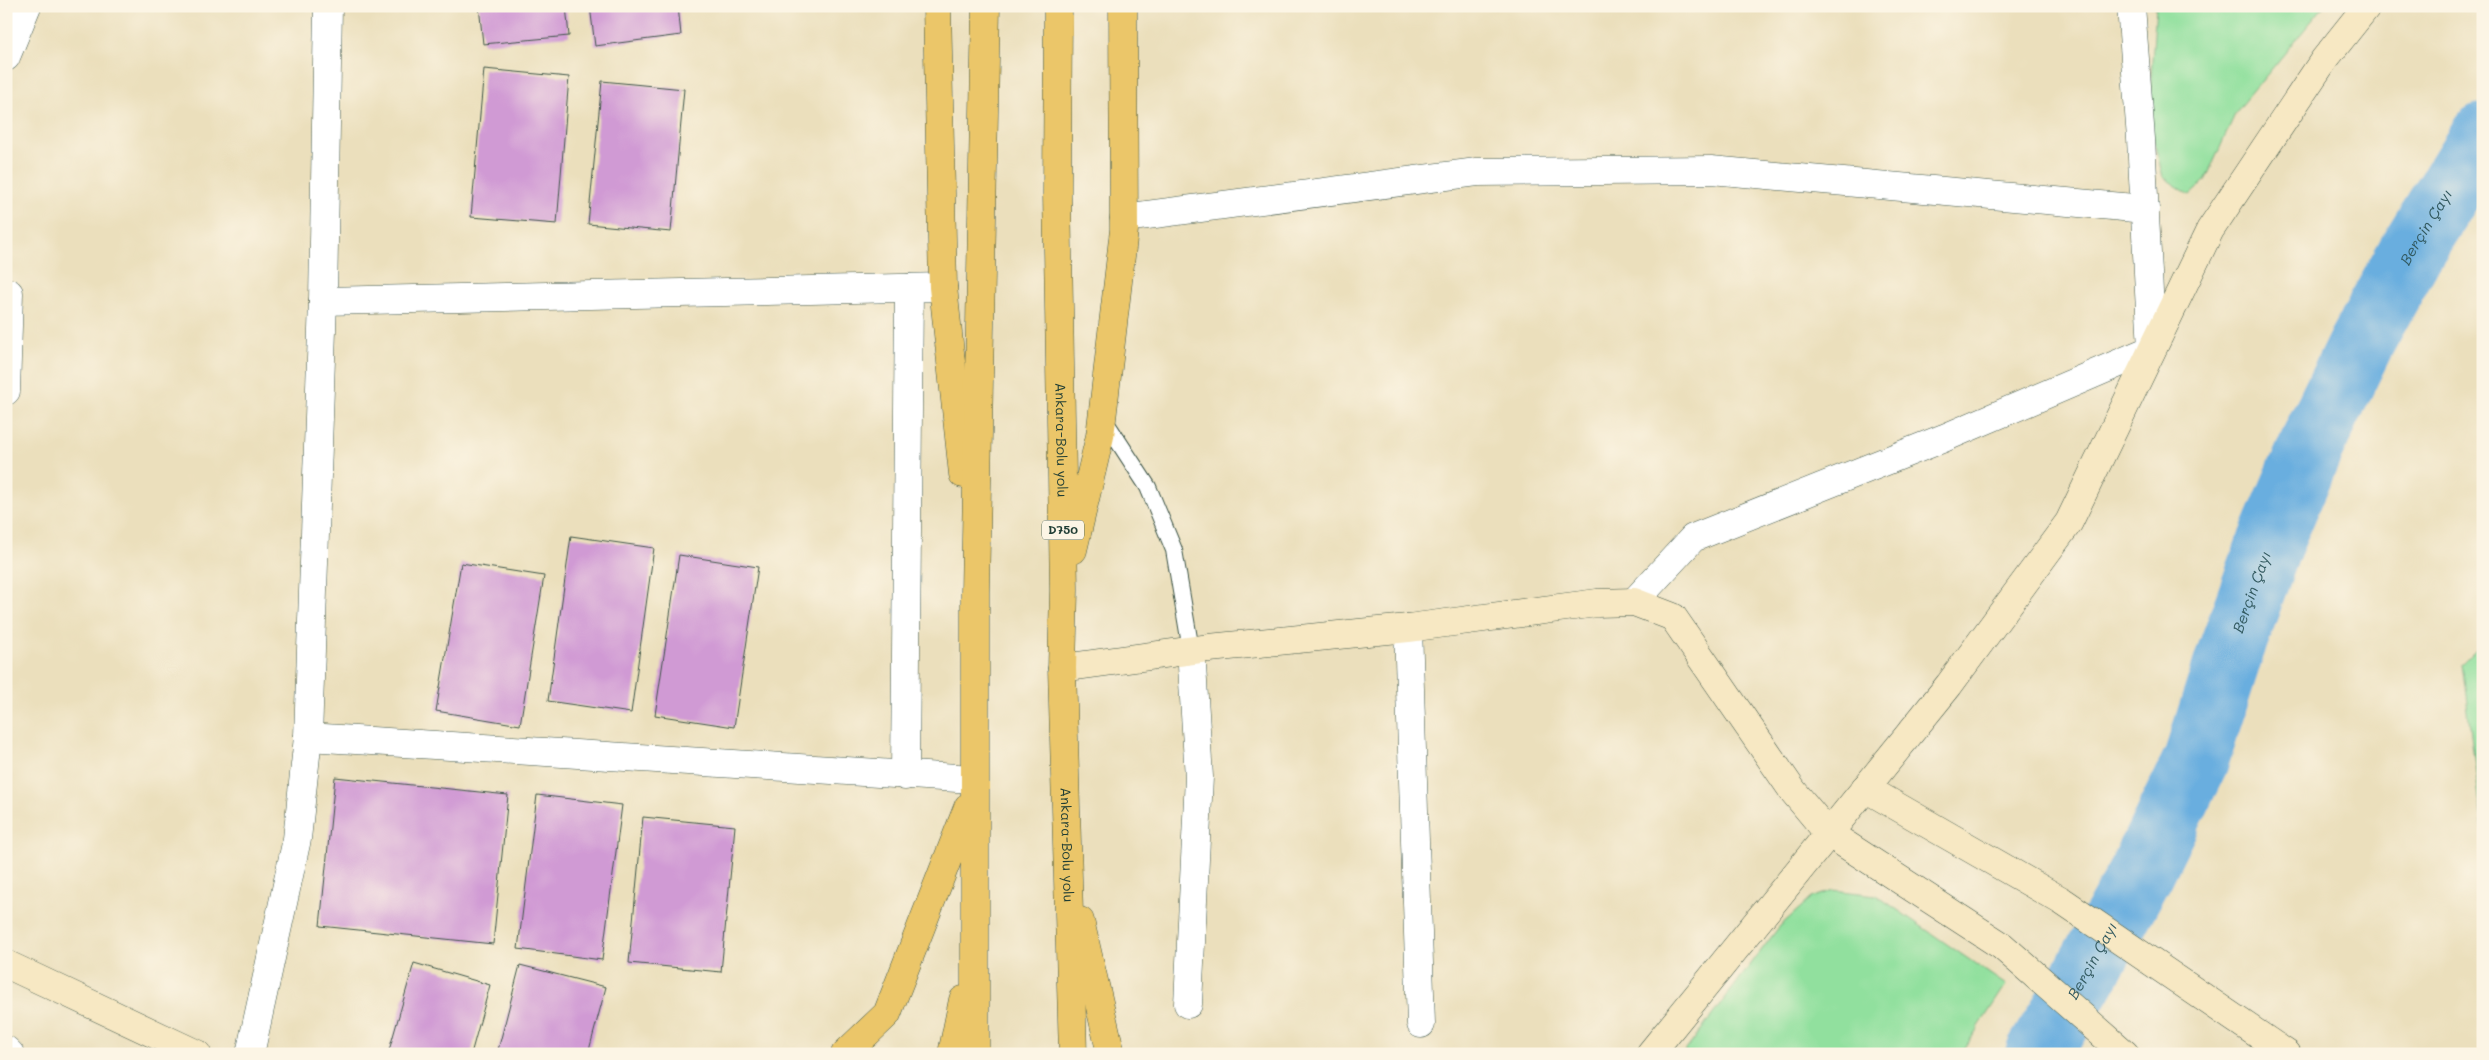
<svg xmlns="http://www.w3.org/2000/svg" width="2489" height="1060" font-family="Mali,sans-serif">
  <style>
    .green { fill: #91e09e; stroke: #588e69 }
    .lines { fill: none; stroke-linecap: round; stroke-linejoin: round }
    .river { stroke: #69aedf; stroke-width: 66 }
    .building { fill: #d09ad4 }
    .lane-casing { stroke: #3e5548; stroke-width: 18 }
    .street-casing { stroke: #3e5548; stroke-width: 29 }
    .secondary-casing { stroke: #3e5548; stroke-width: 29 }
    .highway-casing { stroke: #3e5548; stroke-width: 29 }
    .lane { stroke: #fff; stroke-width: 16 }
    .street { stroke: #fff; stroke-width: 28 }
    .secondary { stroke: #f7e8c3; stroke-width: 28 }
    .highway { stroke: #ebc669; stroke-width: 28 }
    .labels { text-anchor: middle; stroke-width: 4; stroke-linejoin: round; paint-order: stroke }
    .shield { fill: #fcf5e5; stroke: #617469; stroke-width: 1 }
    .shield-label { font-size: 12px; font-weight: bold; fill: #1f3d34 }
    .street-label { font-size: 14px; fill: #1f3d34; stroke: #fcf5e5 }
    .water-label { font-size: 15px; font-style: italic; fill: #32595f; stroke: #fcf5e5 }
  </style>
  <rect width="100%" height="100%" fill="#fcf5e5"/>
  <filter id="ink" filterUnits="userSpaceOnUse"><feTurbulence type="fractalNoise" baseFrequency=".02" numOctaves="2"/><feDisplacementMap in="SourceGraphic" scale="10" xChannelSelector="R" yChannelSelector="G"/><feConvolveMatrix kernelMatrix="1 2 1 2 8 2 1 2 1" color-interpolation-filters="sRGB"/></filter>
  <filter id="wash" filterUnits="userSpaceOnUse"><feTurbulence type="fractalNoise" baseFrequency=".0096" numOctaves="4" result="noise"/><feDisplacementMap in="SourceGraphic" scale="20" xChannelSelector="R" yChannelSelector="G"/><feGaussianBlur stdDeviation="1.12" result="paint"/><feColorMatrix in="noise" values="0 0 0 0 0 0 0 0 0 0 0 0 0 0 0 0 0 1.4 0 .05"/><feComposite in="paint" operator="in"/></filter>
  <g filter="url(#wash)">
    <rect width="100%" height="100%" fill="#ebdfbc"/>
    <g class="green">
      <path d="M 2156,6 L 2324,6 L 2236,112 L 2205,181 L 2190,195 L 2163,177 L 2148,118 Z"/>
      <path d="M 2483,643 L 2483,829 L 2462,664 Z"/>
      <path d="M 1833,890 L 1876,895 L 2006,985 L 1961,1054 L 1683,1054 L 1779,927 L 1811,898 Z"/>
    </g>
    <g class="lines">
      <path class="river" id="s1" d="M 2038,1054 L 2083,979 L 2142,871 L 2196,760 L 2230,653 L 2268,548 L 2312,444 L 2361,343 L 2413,248 L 2483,136"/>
    </g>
    <g id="blocks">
      <g class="building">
        <path d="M 479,6 L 566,6 L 569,36 L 483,44 Z"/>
        <path d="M 590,6 L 678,6 L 681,35 L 595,46 Z"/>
        <path d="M 484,69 L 569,77 L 557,224 L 471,217 Z"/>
        <path d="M 602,81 L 684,89 L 671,232 L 588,224 Z"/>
        <path d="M 571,536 L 654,548 L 631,713 L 548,701 Z"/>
        <path d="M 679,555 L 758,567 L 734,727 L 655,715 Z"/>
        <path d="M 461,563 L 544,576 L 520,725 L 436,711 Z"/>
        <path d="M 335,777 L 508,795 L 493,944 L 320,926 Z"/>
        <path d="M 537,795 L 622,805 L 602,960 L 518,949 Z"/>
        <path d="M 643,817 L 735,826 L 721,972 L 629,963 Z"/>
        <path d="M 414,963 L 490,985 L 471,1054 L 388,1054 Z"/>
        <path d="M 520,965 L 606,987 L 588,1054 L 497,1054 Z"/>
      </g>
    </g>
  </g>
  <g filter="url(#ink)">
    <use href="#blocks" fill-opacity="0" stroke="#3e5548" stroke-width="1"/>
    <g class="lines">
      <g class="lane-casing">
        <path id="lane" d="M 1103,418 L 1148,487 L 1174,550 L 1191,650"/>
      </g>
      <g class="street-casing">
        <g id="street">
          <path d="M 6,57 L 27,6"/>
          <path d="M 1124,218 L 1477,172 L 1711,170 L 2145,209"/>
          <path d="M 323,301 L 943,287"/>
          <path d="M 6,391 L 9,293"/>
          <path d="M 1634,602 L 1693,538 L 1944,438 L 2152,349 L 2141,139 L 2131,6"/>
          <path d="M 1408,628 L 1421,1024"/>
          <path d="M 308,737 L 973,779"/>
          <path d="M 905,776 L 909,288"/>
          <path d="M 1188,1004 L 1199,777 L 1191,650"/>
          <path d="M 6,1050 L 10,1054"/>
          <path d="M 250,1054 L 297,839 L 308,737 L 323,301 L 328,6"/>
        </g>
      </g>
      <g class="secondary-casing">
        <g id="secondary">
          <path d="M 1062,668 L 1209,648 L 1408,628 L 1597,603 L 1634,602 L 1673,617 L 1793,791 L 1828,833 L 2002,946 L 2125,1054"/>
          <path d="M 1865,788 L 2062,901 L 2287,1054"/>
          <path d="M 6,964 L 197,1054"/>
          <path d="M 1650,1054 L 1949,685 L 2069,522 L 2210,230 L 2324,60 L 2367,6"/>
        </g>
      </g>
      <g class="highway-casing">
        <g id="highway">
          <path d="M 937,6 L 943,287 L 963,474"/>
          <path id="s2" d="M 1058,6 L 1057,193 L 1064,590 L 1062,668 L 1073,1054"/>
          <path d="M 1073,550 L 1100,436 L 1124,230 L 1123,6"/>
          <path d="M 1080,921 L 1111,1054"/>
          <path d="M 845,1054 L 887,1014 L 968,807"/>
          <path d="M 952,1054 L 963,1000"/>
          <path d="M 975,1054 L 975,592 L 986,6"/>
        </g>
      </g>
      <use href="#lane" class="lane"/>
      <use href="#street" class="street"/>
      <use href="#secondary" class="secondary"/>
      <use href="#highway" class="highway"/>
    </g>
  </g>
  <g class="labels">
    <rect class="shield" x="1042" y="520.5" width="42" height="19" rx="4"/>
    <g class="shield-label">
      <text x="1063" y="534">D750</text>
    </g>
    <g class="street-label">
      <text dy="5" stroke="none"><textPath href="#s2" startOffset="434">Ankara-Bolu yolu</textPath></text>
      <text dy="5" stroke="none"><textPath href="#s2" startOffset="839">Ankara-Bolu yolu</textPath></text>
    </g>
    <g class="water-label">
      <text dy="5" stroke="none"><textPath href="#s1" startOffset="916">Berçin Çayı</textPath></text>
      <text dy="5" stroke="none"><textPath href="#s1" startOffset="511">Berçin Çayı</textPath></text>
      <text dy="5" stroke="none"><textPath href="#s1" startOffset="108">Berçin Çayı</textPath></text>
    </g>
  </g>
  <rect width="2489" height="1060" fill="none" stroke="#fcf5e5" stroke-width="25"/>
</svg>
